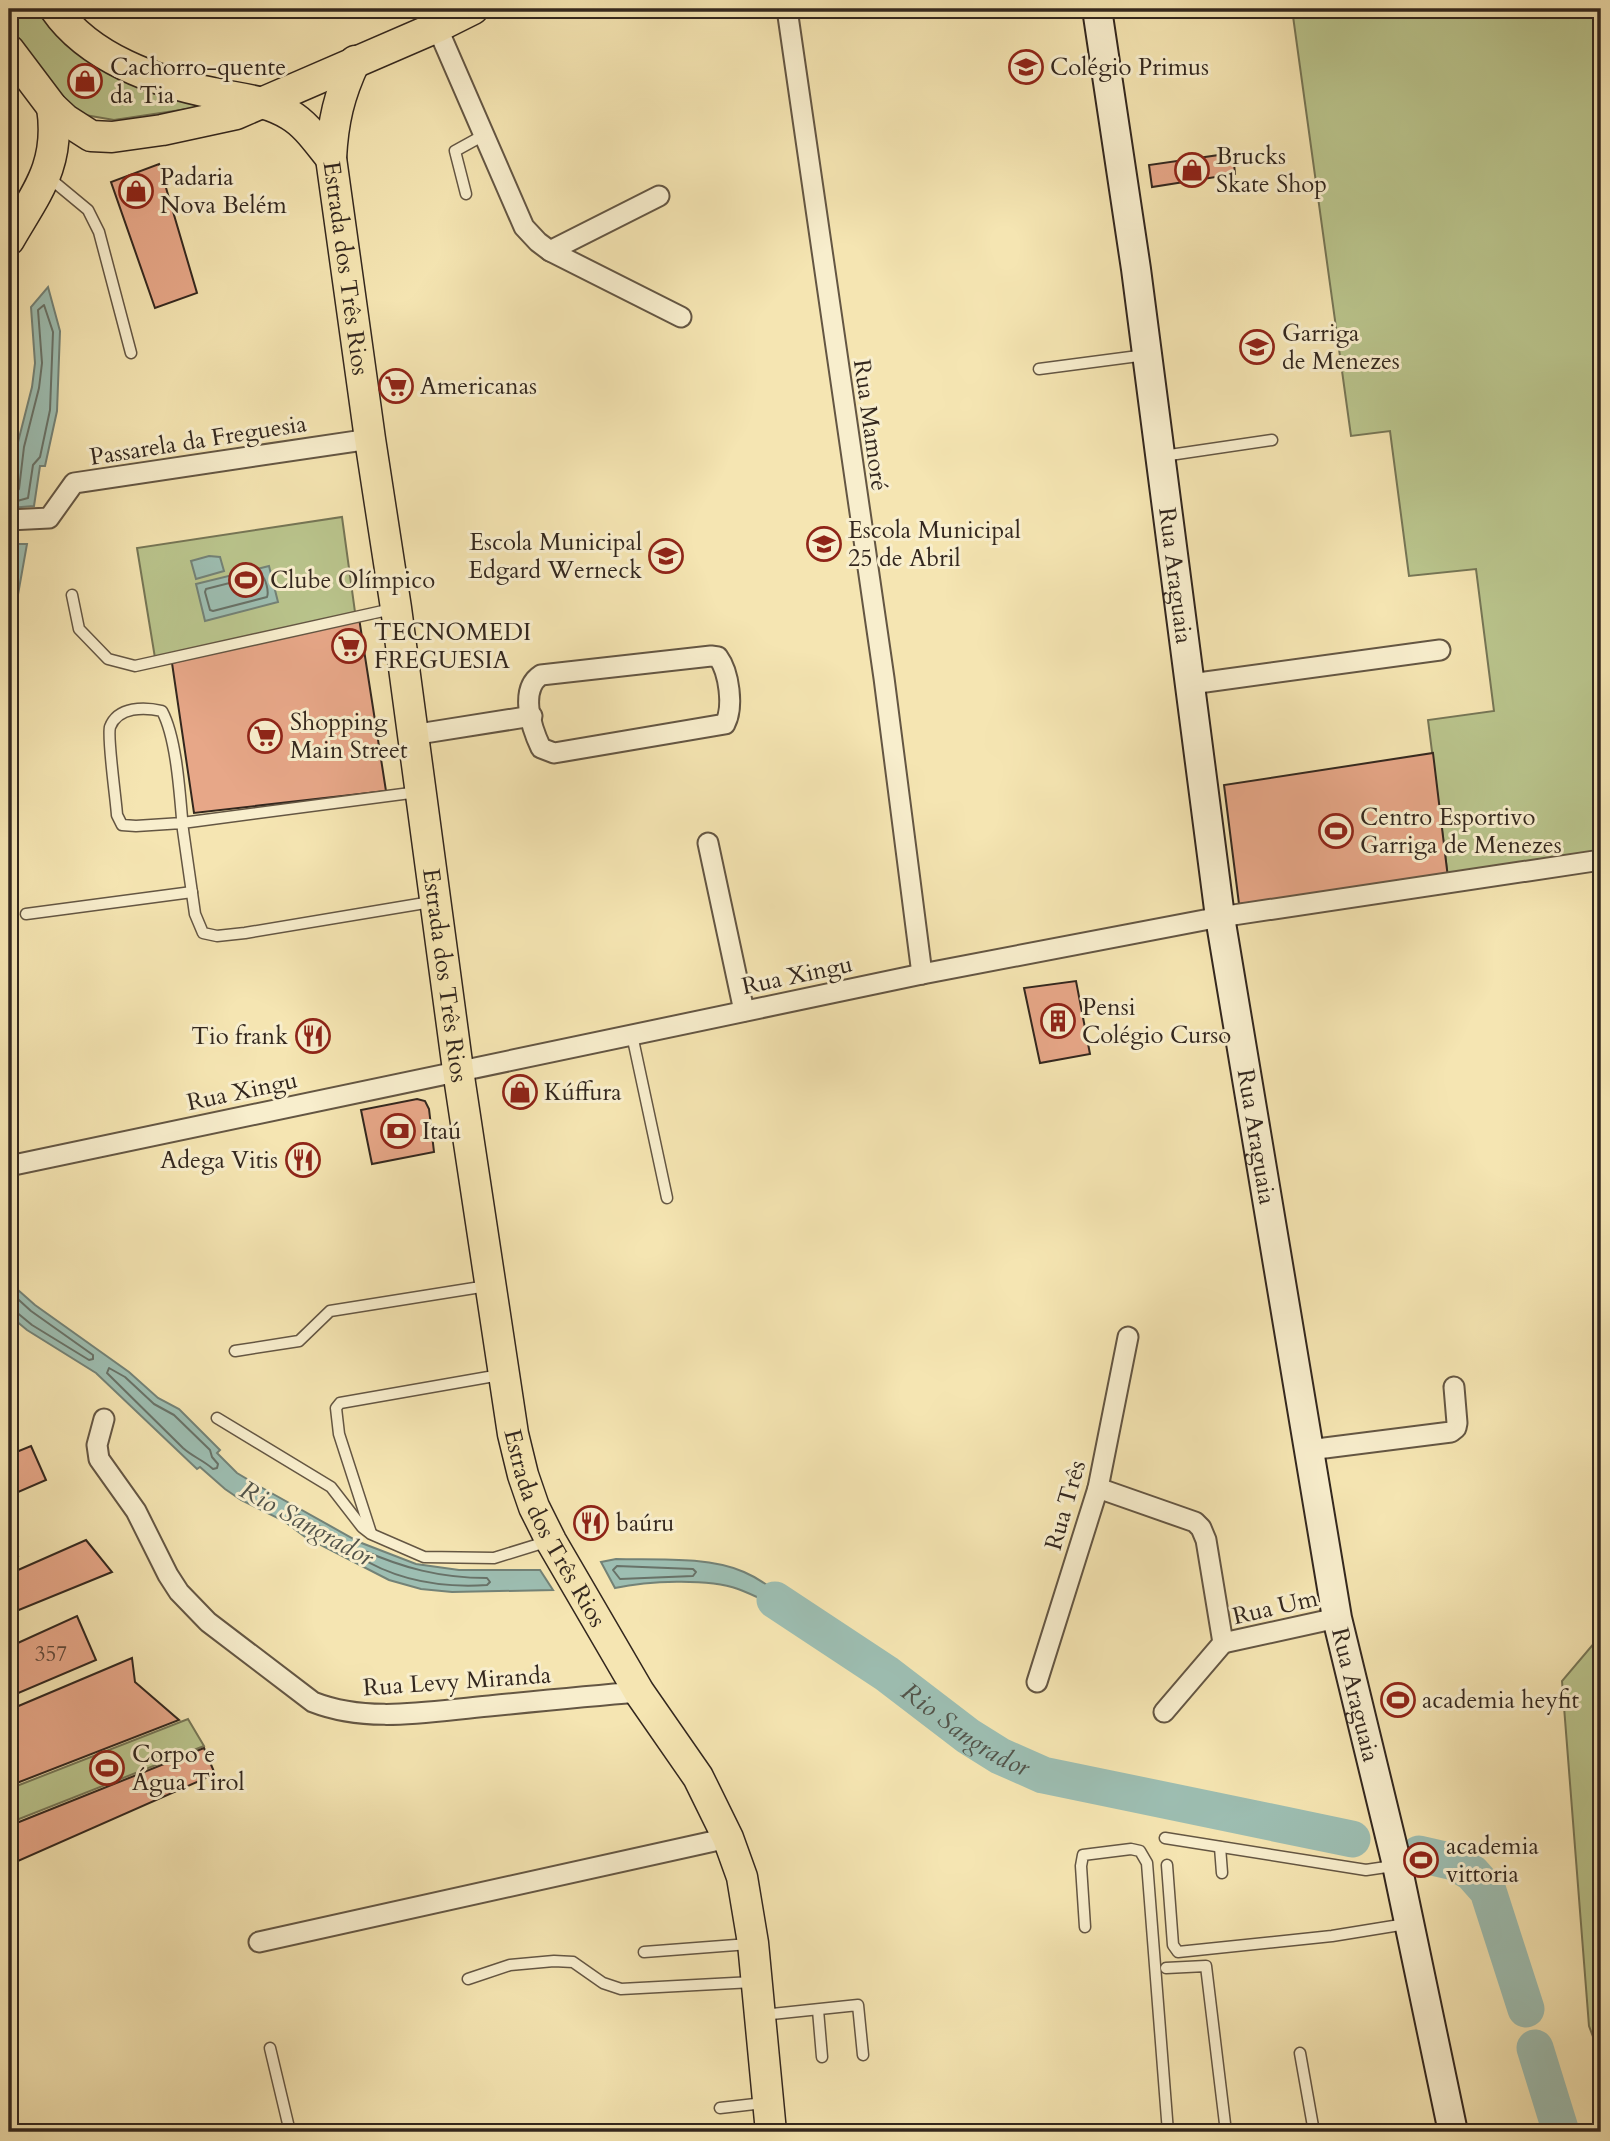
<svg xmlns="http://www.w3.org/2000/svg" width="1610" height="2141" font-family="Cardo,serif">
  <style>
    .green { fill: #bac58d; stroke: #767656; stroke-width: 2 }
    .water { fill: #9dbeb2; stroke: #738277; stroke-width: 2 }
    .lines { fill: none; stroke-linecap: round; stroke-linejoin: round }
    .shore { stroke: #687268; stroke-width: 2 }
    .river { stroke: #9dbeb2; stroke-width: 37 }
    .building { fill: #e7a788; stroke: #33271e; stroke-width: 2 }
    .lane-casing { stroke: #645643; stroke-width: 13 }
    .street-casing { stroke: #645643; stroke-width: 23 }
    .secondary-casing { stroke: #33271e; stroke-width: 32 }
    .primary-casing { stroke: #33271e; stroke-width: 33 }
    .lane { stroke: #f8eecd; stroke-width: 10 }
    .street { stroke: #f8eecd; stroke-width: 19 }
    .secondary { stroke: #f8eecd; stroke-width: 28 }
    .primary { stroke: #f5e5b2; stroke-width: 30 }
    .labels { text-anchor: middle; stroke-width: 6; stroke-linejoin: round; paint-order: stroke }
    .number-label { font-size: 21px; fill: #604738 }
    .poi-label { font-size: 24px; fill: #33271e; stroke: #f8eecd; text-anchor: start }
    .street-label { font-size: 24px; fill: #33271e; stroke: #f8eecd }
    .water-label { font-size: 26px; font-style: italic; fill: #53544a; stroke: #f8eecd }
  </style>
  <rect width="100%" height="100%" fill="#f5e5b2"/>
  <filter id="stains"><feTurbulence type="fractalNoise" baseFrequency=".00286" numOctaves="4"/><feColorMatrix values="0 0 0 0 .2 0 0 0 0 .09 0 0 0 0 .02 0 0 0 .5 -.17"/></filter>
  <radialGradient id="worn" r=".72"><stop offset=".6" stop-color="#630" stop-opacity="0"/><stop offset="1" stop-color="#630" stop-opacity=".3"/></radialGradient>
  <g class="green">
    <path d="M 9,9 L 41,9 L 214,105 L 114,120 L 85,115 L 63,99 L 9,27 Z"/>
    <path d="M 1292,9 L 1601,9 L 1601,444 C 1595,467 1598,493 1601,517 L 1601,855 L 1448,878 L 1428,720 L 1494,711 L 1476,569 L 1409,576 L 1390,431 L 1351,436 Z"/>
    <path d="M 342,517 L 355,612 L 156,664 L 137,548 Z"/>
    <path d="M 1601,1635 L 1601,2058 L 1589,2026 L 1562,1681 Z"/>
    <path d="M 188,1719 L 204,1746 L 9,1823 L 9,1789 Z"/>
  </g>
  <g class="water">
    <path d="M 48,287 L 60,331 L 57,411 L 45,466 L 40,466 L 34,506 L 9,508 L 17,446 L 32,387 L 35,363 L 31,307 Z"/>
    <path d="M 9,544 L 27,544 L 9,645 Z"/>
    <path d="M 209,556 L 220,557 L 224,571 L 196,579 L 191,561 Z"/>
    <path d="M 269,566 L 278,602 L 205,621 L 196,584 Z"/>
    <path d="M 9,1282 L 35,1305 L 129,1372 L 158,1398 L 179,1409 L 220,1450 L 217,1453 L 237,1473 L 257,1485 L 359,1542 L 416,1564 L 459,1570 L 540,1570 L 553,1590 L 452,1592 L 421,1589 L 389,1580 L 305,1537 L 284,1521 L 241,1500 L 225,1489 L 200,1467 L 197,1469 L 96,1373 L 27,1330 L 9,1315 Z"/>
    <path d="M 616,1559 C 655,1560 708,1556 744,1572 C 772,1584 793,1607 816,1627 C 791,1615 765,1599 738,1589 C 707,1578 647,1581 615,1588 L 601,1562 Z"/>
  </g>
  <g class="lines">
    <g class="shore">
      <path d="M 44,305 L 53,332 L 50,410 L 40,457 L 33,465 L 28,498 L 17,501 L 14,496 L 19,489 L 24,447 L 39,388 L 42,363 L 38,310 Z"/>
      <path d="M 261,575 C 266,578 269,592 267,597 L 213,611 L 210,610 L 205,592 L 206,589 Z"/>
      <path d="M 9,1291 L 31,1311 L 93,1355 L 93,1359 L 89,1360 L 32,1325 L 15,1311 L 9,1310"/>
      <path d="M 109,1368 L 125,1377 L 154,1404 L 174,1415 L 210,1450 L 212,1457 L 218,1464 L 217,1468 L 213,1469 C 203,1460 193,1457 183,1448 L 107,1373 Z"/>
      <path d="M 294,1515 L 298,1514 L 333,1534 L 334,1539 L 330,1541 L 309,1531 L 294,1520 Z"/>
      <path d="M 356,1550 L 360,1549 C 403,1568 440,1578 487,1578 L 490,1582 L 487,1585 C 442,1588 395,1580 356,1555 Z"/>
      <path d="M 617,1566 L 693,1569 L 696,1572 L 693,1576 L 620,1579 L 613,1570 Z"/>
    </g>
    <g class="river">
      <path id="s1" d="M 775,1600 L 887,1674 L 968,1736 L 1000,1756 L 1043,1775 L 1352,1839"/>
      <path d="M 1419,1854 L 1454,1862 L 1472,1873 L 1488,1891 L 1526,2009"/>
      <path d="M 1535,2048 L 1561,2132"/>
    </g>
  </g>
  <g class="building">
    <path d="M 1233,153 L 1235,174 L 1152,187 L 1149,165 Z"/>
    <path d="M 159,164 L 197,293 L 155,308 L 111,182 Z"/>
    <path d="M 359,618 L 386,791 L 194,813 L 172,663 Z"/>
    <path d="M 1433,753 L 1448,878 L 1239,904 L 1224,785 Z"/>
    <path d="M 1076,981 L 1090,1054 L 1040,1063 L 1024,988 Z"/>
    <path d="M 417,1099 L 425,1101 L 429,1109 L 434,1152 L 372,1164 L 361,1110 Z"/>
    <path d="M 9,1421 L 17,1442 L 9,1445 Z"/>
    <path d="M 31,1446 L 46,1480 L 9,1496 L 9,1455 Z"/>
    <path d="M 9,1537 L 18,1556 L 9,1560 Z"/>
    <path d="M 86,1540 L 112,1572 L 9,1614 L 9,1574 Z"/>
    <path d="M 77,1616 L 96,1660 L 9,1697 L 9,1647 Z"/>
    <path d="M 132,1658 L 135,1682 L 179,1720 L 9,1786 L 9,1710 Z"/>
    <path d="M 204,1748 L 215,1774 L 9,1865 L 9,1826 Z"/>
  </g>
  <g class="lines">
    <g class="lane-casing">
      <g id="lane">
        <path d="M 47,176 L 88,210 L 99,232 L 131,353"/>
        <path d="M 466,194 L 455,151 L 484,135"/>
        <path d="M 1039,369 L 1146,355"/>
        <path d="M 1163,456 L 1272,440"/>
        <path d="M 72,595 L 79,629 L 108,659 L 135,666 L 392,609"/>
        <path d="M 418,792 L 182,823 L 136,826 L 122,825 L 117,815 C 116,799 107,737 110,727 C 118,706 145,707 162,711 C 177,739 180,797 183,830 L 195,914 L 203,933 L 217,936 L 245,933 L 431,902"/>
        <path d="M 26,914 L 192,892"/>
        <path d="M 632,1035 L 667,1198"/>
        <path d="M 235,1351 L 299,1341 L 330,1311 L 487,1286"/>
        <path d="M 217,1418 L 331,1487 L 362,1527 L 371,1534 L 424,1557 L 494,1558 L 549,1541"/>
        <path d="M 371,1533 L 339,1434 L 336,1408 L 340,1403 L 500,1375"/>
        <path d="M 1165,1838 L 1366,1870 L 1393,1866"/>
        <path d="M 1220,1847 L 1222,1873"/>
        <path d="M 1167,1865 L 1173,1945 L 1178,1952 L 1332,1936 L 1406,1924"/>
        <path d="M 1085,1927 L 1081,1866 L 1083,1855 L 1131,1849 L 1140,1851 L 1147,1863 L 1168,2132"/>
        <path d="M 644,1952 L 749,1944"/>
        <path d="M 1166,1968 L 1206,1966 L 1226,2132"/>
        <path d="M 468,1979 L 510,1965 L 554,1961 L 573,1962 L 603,1983 L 621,1989 L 753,1982"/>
        <path d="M 818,2010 L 822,2057"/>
        <path d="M 762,2015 L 858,2005 L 863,2055"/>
        <path d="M 270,2048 L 290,2132"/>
        <path d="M 1300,2053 L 1314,2132"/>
        <path d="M 720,2108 L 764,2103"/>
      </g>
    </g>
    <g class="street-casing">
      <g id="street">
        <path d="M 787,9 L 884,678 L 922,974"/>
        <path d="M 437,27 L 524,227 L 538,242 L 550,251 L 681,317"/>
        <path d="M 550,251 L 659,196"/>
        <path d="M 9,520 L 49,518 L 74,483 L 370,439"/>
        <path d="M 711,656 L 718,657 C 729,672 734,707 725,724 L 554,753 L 541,748 C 531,727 519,689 541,675 Z"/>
        <path d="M 1191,684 L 1440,650"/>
        <path d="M 412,735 L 532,716"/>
        <path d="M 708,843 L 744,1011"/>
        <path d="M 9,1166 L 922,974 L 1220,917 L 1601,860"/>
        <path d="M 104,1419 L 97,1445 L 99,1459 L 136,1511 L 168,1575 L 179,1592 L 208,1622 L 313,1702 C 369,1724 431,1711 489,1706 C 539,1701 589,1696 639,1692"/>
        <path d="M 1309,1450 L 1451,1432 L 1456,1428 L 1457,1423 L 1454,1387"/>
        <path d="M 1098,1488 L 1195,1522 L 1201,1528 L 1206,1540 L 1223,1643 L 1164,1712"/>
        <path d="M 1223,1643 L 1337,1618"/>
        <path d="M 1037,1682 L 1098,1488 L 1128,1337"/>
        <path d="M 259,1942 L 728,1838"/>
      </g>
    </g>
    <g class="secondary-casing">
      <g id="secondary">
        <path id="s2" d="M 1097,9 L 1136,269 L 1220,917 L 1337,1618 L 1397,1865 L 1453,2132"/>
      </g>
    </g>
    <g class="primary-casing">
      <g id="primary">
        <path d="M 55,9 C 89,58 156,82 213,93 C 240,99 266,100 290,115 C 307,125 319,144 331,158"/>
        <path d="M 9,50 L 52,107 L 66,120 L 91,136 L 112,137 L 162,130 L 236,114 L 437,27 L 473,9"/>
        <path id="s3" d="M 355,61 C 339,95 333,121 331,158 L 370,439 L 396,608 L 458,1070 L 513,1434 L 523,1475 L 534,1507 L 551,1541 L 639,1692 L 698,1777 L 728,1838 L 742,1877 L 753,1943 L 771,2132"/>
        <path d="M 9,240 C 36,193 61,165 52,107"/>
      </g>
    </g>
    <use href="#lane" class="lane"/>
    <use href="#street" class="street"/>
    <use href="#secondary" class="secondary"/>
    <use href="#primary" class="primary"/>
  </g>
  <defs>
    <g id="school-ring" transform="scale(1.75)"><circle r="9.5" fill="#f8eecd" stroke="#8f2418" stroke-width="1.5"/><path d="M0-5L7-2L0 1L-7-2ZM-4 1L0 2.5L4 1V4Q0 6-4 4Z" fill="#8f2418"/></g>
    <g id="shop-ring" transform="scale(1.75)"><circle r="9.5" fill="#f8eecd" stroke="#8f2418" stroke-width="1.5"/><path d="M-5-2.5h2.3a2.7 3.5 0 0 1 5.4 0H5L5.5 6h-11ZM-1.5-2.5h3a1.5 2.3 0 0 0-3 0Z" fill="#8f2418"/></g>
    <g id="supermarket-ring" transform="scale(1.75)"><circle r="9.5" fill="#f8eecd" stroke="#8f2418" stroke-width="1.5"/><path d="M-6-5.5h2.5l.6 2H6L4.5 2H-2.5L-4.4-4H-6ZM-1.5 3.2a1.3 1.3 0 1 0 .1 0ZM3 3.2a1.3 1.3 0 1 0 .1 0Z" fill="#8f2418"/></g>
    <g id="stadium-ring" transform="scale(1.75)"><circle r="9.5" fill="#f8eecd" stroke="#8f2418" stroke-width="1.5"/><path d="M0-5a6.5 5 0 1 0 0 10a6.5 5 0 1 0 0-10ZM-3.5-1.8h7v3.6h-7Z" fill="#8f2418"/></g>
    <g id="building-ring" transform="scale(1.75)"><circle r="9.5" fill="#f8eecd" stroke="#8f2418" stroke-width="1.5"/><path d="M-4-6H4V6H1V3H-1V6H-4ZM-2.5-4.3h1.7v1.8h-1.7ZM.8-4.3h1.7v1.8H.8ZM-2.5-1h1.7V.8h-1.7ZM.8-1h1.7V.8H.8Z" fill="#8f2418"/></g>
    <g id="restaurant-ring" transform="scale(1.75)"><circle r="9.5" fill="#f8eecd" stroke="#8f2418" stroke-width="1.5"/><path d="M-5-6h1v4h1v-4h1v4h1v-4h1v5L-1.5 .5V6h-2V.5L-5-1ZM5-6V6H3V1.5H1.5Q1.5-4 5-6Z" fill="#8f2418"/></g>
    <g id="bank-ring" transform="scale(1.75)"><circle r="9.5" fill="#f8eecd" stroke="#8f2418" stroke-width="1.5"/><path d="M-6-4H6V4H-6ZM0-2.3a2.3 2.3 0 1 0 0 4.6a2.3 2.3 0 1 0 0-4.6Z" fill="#8f2418"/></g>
  </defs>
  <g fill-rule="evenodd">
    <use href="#school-ring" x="1026" y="67"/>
    <use href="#shop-ring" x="85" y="81"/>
    <use href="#shop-ring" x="1192" y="170"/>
    <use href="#shop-ring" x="136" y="191"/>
    <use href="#school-ring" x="1257" y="347"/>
    <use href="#supermarket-ring" x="396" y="386"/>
    <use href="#school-ring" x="824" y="544"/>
    <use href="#school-ring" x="666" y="556"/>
    <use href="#stadium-ring" x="246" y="580"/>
    <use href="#supermarket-ring" x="349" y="646"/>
    <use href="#supermarket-ring" x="265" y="736"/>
    <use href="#stadium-ring" x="1336" y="831"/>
    <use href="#building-ring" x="1058" y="1021"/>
    <use href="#restaurant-ring" x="313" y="1036"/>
    <use href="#shop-ring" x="520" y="1092"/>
    <use href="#bank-ring" x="398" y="1131"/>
    <use href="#restaurant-ring" x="303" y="1160"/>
    <use href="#restaurant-ring" x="591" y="1523"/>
    <use href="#stadium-ring" x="1398" y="1700"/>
    <use href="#stadium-ring" x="107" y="1768"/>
    <use href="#stadium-ring" x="1421" y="1860"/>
  </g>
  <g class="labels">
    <g class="number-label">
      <text x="51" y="1661">357</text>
    </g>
    <g class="poi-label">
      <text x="110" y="75">Cachorro-quente<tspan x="110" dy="28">da Tia</tspan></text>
      <text x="1050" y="75">Colégio Primus</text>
      <text x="1216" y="164">Brucks<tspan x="1216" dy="28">Skate Shop</tspan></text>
      <text x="160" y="185">Padaria<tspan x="160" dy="28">Nova Belém</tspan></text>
      <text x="1282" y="341">Garriga<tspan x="1282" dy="28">de Menezes</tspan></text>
      <text x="420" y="394">Americanas</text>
      <text x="848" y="538">Escola Municipal<tspan x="848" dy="28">25 de Abril</tspan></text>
      <text x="642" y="550" text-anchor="end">Escola Municipal<tspan x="642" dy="28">Edgard Werneck</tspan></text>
      <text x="270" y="588">Clube Olímpico</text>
      <text x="374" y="640">TECNOMEDI<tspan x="374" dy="28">FREGUESIA</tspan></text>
      <text x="290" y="730">Shopping<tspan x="290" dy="28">Main Street</tspan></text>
      <text x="1360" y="825">Centro Esportivo<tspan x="1360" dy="28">Garriga de Menezes</tspan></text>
      <text x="1082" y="1015">Pensi<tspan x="1082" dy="28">Colégio Curso</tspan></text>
      <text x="288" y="1044" text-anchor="end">Tio frank</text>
      <text x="544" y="1100">Kúffura</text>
      <text x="422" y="1139">Itaú</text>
      <text x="278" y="1168" text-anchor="end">Adega Vitis</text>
      <text x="616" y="1531">baúru</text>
      <text x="1422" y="1708">academia heyfit</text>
      <text x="132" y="1762">Corpo e<tspan x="132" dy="28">Água Tirol</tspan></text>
      <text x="1446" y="1854">academia<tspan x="1446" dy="28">vittoria</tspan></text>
    </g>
    <g class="street-label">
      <text dy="8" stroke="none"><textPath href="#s3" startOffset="212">Estrada dos Três Rios</textPath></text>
      <text transform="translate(871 425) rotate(82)" y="8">Rua Mamoré</text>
      <text transform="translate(198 440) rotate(-9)" y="8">Passarela da Freguesia</text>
      <text dy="8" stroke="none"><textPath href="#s2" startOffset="572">Rua Araguaia</textPath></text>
      <text dy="8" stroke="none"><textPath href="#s3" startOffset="926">Estrada dos Três Rios</textPath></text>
      <text transform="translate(797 975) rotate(-12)" y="8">Rua Xingu</text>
      <text transform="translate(242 1091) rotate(-12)" y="8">Rua Xingu</text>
      <text dy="8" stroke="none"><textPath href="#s2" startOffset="1139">Rua Araguaia</textPath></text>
      <text transform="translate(1065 1505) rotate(-74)" y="8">Rua Três</text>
      <text dy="8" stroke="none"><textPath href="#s3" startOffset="1493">Estrada dos Três Rios</textPath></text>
      <text transform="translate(1275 1607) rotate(-13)" y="8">Rua Um</text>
      <text transform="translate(457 1681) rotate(-4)" y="8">Rua Levy Miranda</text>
      <text dy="8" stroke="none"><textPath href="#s2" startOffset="1706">Rua Araguaia</textPath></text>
    </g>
    <g class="water-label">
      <text transform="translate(307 1523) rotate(29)" y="9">Rio Sangrador</text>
      <text dy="9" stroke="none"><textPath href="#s1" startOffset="231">Rio Sangrador</textPath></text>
    </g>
  </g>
  <rect width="1610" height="2141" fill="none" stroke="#f5e5b2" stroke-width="35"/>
  <rect x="10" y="10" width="1589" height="2120" fill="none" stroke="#33271e" stroke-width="3.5"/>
  <rect x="18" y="18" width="1575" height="2106" fill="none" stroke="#33271e" stroke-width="2"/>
  <rect width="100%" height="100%" filter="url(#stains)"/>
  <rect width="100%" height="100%" fill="url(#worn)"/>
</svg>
